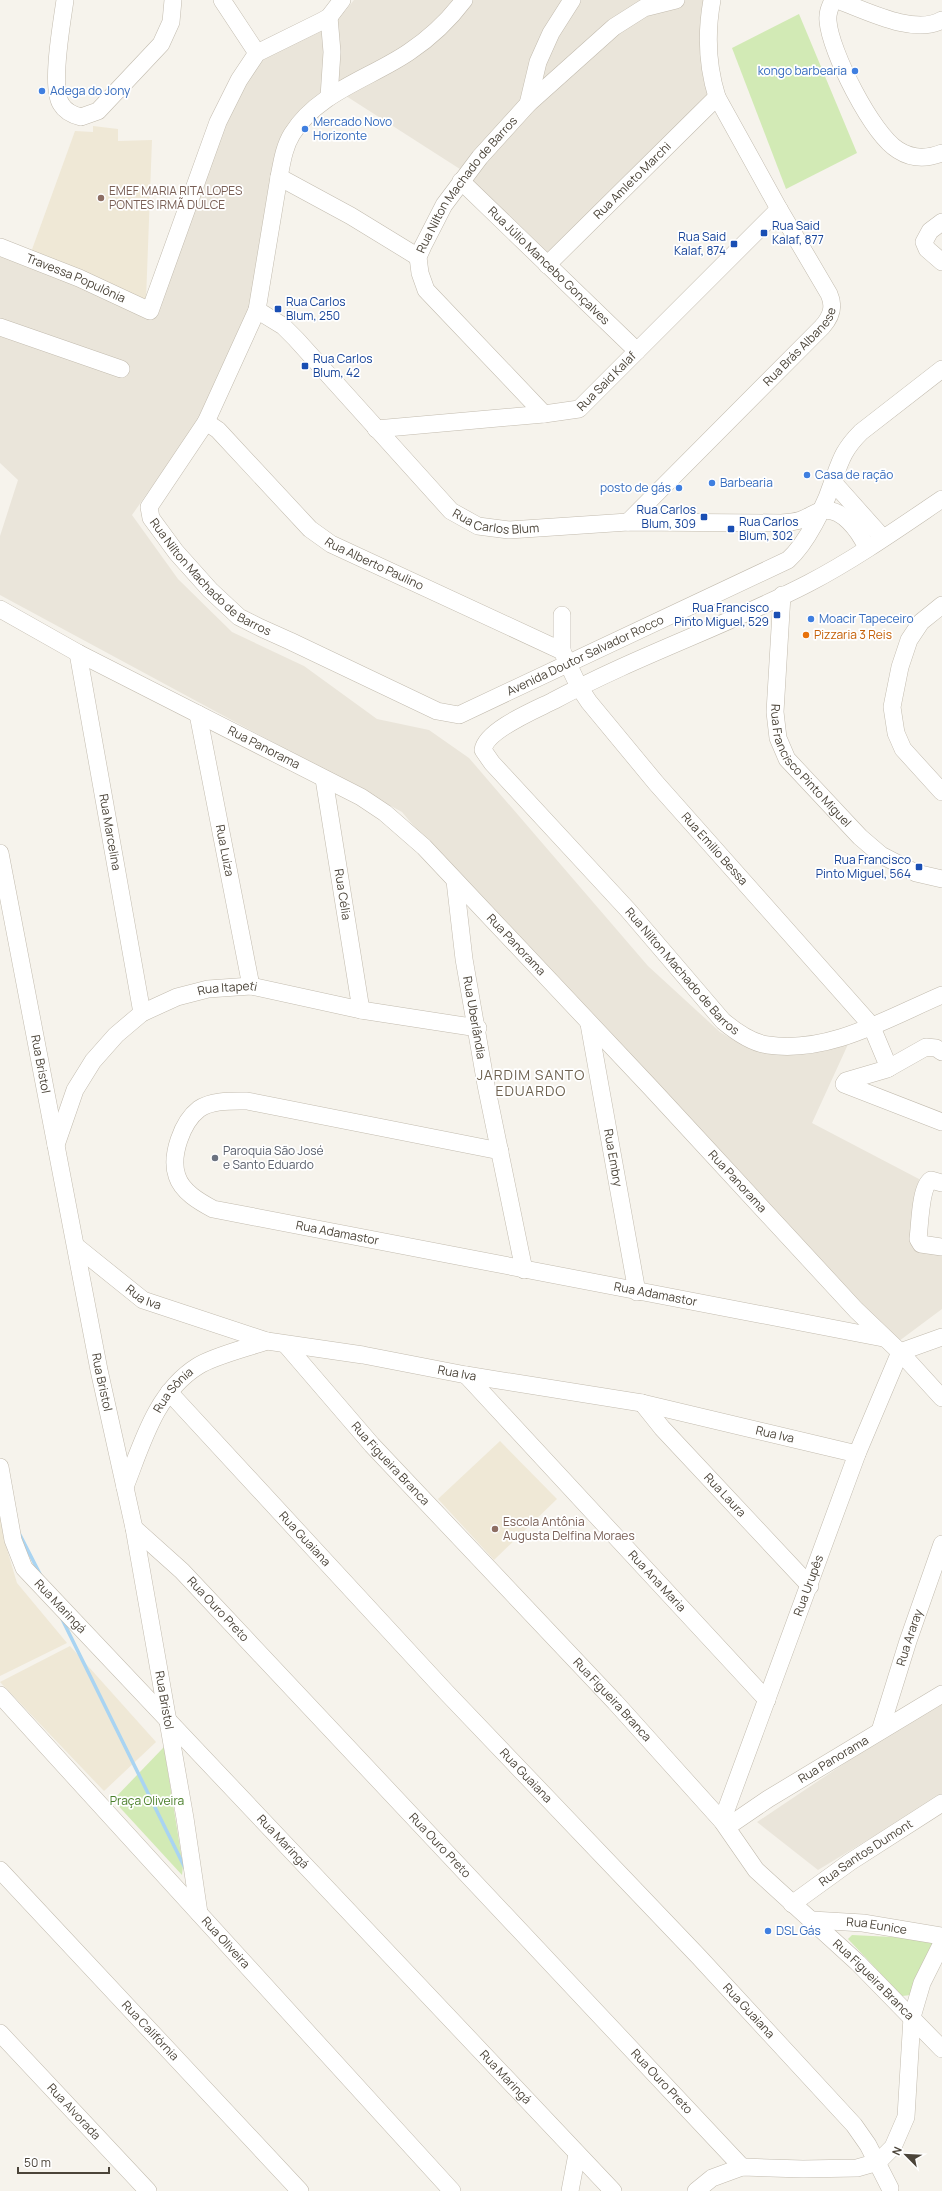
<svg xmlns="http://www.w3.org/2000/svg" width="942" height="2191" font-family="Manrope,sans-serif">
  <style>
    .residential { fill: #eae5da }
    .education { fill: #efe8d6 }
    .green { fill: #d2eab5 }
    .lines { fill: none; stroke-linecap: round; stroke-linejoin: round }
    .stream { stroke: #a9d4f2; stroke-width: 3.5 }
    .minor-casing { stroke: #c2bbae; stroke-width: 18 }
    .minor { stroke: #fff; stroke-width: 17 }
    .shop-dot { fill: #3f7fe0; stroke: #fff; stroke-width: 1.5 }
    .education-dot { fill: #8d6e63; stroke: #fff; stroke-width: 1.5 }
    .transit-dot { fill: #1a4fb4; stroke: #fff; stroke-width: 1.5 }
    .food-dot { fill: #e8710a; stroke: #fff; stroke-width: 1.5 }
    .worship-dot { fill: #6b7280; stroke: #fff; stroke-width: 1.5 }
    .labels { text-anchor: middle; stroke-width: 3.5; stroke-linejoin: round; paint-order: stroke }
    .shop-label { font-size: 12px; fill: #366cbe; stroke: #fff; text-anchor: start }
    .street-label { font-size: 12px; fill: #4b4439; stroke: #fff }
    .education-label { font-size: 12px; fill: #785e54; stroke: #fff; text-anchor: start }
    .transit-label { font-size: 12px; fill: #164399; stroke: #fff; text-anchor: start }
    .food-label { font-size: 12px; fill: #c56008; stroke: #fff; text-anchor: start }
    .worship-label { font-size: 12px; fill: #5b616d; stroke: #fff; text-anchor: start }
    .park-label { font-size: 12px; fill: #4a7f2a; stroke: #fff }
    .quarter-label { font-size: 14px; letter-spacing: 1px; fill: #6e6250; stroke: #fff }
  </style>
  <rect width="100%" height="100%" fill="#f6f3ec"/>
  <g class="residential">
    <path d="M 354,0 L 709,0 L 710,93 L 549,255 L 463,171 L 332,87 L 300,115 L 256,294 L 205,411 L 132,515 L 178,579 L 232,632 L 304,666 L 377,719 L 429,730 L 469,758 L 648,966 L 720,1032 L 742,1045 L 765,1052 L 850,1040 L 812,1123 L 919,1179 L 912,1244 L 942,1255 L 942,1309 L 895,1344 L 458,879 L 402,812 L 0,595 L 0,536 L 18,480 L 0,463 L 0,254 L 150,315 L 225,112 L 263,58 L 345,11 Z"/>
    <path d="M 942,1698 L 942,1795 L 818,1870 L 757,1822 Z"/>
  </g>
  <g class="education">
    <path d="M 93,126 L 118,129 L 118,141 L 152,140 L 146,300 L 30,255 L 75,131 L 93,132 Z"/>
    <path d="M 500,1441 L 557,1499 L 494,1560 L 438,1499 Z"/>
    <path d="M 0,1502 L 6,1546 L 17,1583 L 67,1643 L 0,1676 Z"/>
    <path d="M 70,1646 L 156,1742 L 104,1791 L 0,1682 Z"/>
  </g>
  <g class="green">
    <path d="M 799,14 L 857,153 L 786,189 L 732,48 Z"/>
    <path d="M 164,1747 L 183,1866 L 182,1875 L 113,1800 Z"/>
    <path d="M 852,1935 L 932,1939 L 934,1946 L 911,1995 L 902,1996 L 848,1939 Z"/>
  </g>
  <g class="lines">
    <g class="stream">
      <path d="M 19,1533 L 40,1574"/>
      <path d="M 62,1619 L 185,1868"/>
    </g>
    <g class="minor-casing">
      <g id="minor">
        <path d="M 65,0 C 62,22 50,87 61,104 C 65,111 73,115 81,117 L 98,111 L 161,44 L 171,22 L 173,0"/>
        <path d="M 222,0 L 257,53"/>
        <path id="s1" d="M 464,0 C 449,20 430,38 409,52 C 371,78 318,92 292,134 C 284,147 282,162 279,177 L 257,310 L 206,422 L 149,507 L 151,518 L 176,552 L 210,590 L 239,617 L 261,628 L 290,641 L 437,711 L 459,715 L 788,560 C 807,543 825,506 833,481 C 841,459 844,449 861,432 L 942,369"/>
        <path d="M 833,0 C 830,7 827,13 828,21 C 830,51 872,134 898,150 C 912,159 927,159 942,153"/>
        <path d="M 837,0 C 865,10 914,36 942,20"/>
        <path d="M 329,17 L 332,52 L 329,97"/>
        <path d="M 528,104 L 538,62 L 551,33 L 572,0"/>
        <path d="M 279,177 L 351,216 L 418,257"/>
        <path id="s2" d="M 461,181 L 637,351"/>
        <path d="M 942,222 L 930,231 L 924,242 L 927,249 L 942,262"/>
        <path id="s3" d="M 0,247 L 79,278 L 150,311 L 218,122 L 239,80 L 257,53 L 322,21 L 329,17 L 342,0"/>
        <path id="s4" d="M 547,265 L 717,97"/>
        <path id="s5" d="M 257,310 L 283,326 L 296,339 L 451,511 L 478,526 L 509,530 L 628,522 L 782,523 C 789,522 797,522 803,519 C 809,517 814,513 820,511 C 842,506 859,531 867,548"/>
        <path d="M 0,327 L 121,369"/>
        <path id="s6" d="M 544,414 L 426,290 L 420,273 L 418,257 L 423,246 L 444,205 L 480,157 L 528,104 L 614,27 L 644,8 L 676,0"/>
        <path id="s7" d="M 206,422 L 218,430 L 310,529 L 331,544 L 562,651 L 579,687 L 589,702 L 656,783 L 871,1025 L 889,1068"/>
        <path id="s8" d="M 376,429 L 544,414 L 579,409 L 779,209"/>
        <path d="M 833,482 L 883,538"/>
        <path id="s9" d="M 942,499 C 899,528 855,559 809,583 C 726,626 636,656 553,701 C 535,710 486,730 483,750 L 492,763 L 628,910 L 723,1021 C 735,1031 752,1043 768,1045 C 829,1054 888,1018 942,995"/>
        <path id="s10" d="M 628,522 L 822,327 C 831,317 835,307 829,294 L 779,209 L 717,97 C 707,65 706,33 712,0"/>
        <path id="s11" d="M 782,595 L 775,712 L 778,738 L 787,759 L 860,837 L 881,855 L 916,873 L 942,879"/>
        <path d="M 942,605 L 921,622 L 909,640 L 900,667 L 892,707 L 896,733 L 903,749 L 942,792"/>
        <path id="s12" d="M 0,609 L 78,653 L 361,797 L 385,813 L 424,847 L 651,1088 L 856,1310 L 900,1352 L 942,1398"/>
        <path d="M 562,651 L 562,615"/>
        <path id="s13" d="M 78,653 L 142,1013"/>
        <path id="s14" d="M 198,714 L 251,986"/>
        <path id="s15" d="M 324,779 L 361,1010"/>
        <path id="s16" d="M 0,853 L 99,1370 L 134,1528 L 185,1818 L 199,1913"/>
        <path id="s17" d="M 455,881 L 464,959 L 486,1085 L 524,1270"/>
        <path id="s18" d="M 589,1024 L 637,1292"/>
        <path d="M 942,1052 L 936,1048 L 926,1047 L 887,1069 L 846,1081 L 844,1084 L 942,1122"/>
        <path id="s19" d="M 56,1145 L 75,1090 L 93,1061 L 116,1035 L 142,1013 L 177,997 L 208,989 L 251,986 L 361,1010 L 478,1028"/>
        <path id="s20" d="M 500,1151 L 247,1101 C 232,1101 212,1100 199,1109 C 182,1122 170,1156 177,1176 C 182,1192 200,1202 213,1209 L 883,1338"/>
        <path d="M 942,1183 L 931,1180 C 920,1187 920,1225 918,1239 L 921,1244 L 942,1247"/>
        <path id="s21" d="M 77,1247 L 143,1300 L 267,1341 L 363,1355 L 466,1375 L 642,1403 L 857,1454"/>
        <path id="s22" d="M 286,1345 L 372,1445 L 615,1702 L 722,1821 L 756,1870 L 858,1963 L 942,2049"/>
        <path id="s23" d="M 466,1375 L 767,1700"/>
        <path id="s24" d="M 169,1392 L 446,1692 L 699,1957 L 854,2125 L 868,2145 L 890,2188"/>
        <path id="s25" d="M 642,1403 L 662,1428 L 810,1586"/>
        <path id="s26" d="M 0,1467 L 13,1540 L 24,1568 L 613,2191"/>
        <path id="s27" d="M 125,1487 C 142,1444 156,1392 198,1366 C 214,1356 247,1348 267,1341"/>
        <path id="s28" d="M 134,1528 L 182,1571 L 742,2167"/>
        <path id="s29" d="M 0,1695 L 452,2191"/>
        <path id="s30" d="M 880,1731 L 908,1641 L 942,1544"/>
        <path id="s31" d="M 722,1821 L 857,1454 L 900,1352 L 942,1337"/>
        <path id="s32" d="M 727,1827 L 768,1799 L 942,1694"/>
        <path id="s33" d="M 0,1870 L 300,2191"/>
        <path id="s34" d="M 792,1904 L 850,1862 L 942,1803"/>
        <path id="s35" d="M 812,1920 L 863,1923 L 942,1936"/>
        <path id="s36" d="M 0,2033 L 148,2191"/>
        <path d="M 570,2191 L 577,2154"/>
        <path d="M 696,2191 L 712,2178 L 742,2167 L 803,2169 L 857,2168 L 878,2162 L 893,2147 L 906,2117 L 912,2017 L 922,1983 L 942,1943"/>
      </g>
    </g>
    <use href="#minor" class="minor"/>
  </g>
  <g class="shop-dot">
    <circle cx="855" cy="71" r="4"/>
    <circle cx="42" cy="91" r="4"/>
    <circle cx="305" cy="129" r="4"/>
    <circle cx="807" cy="475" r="4"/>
    <circle cx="712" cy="483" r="4"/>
    <circle cx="679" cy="488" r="4"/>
    <circle cx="811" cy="619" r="4"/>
    <circle cx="768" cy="1931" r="4"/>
  </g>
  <g class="education-dot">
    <circle cx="101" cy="198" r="4"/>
    <circle cx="495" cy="1529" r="4"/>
  </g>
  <g class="transit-dot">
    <rect x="760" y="229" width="8" height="8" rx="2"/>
    <rect x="730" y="240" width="8" height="8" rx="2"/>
    <rect x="274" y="305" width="8" height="8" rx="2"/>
    <rect x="301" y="362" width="8" height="8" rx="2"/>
    <rect x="700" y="513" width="8" height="8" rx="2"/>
    <rect x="727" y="525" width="8" height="8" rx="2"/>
    <rect x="773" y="611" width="8" height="8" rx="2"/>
    <rect x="915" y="863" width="8" height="8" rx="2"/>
  </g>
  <circle class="food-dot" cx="806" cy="635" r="4"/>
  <circle class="worship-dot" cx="215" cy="1158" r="4"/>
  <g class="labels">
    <g class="shop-label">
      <text x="847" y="75" text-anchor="end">kongo barbearia</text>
      <text x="50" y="95">Adega do Jony</text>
      <text x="313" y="126">Mercado Novo<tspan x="313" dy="14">Horizonte</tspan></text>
      <text x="815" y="479">Casa de ração</text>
      <text x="720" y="487">Barbearia</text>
      <text x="671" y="492" text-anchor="end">posto de gás</text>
      <text x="819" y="623">Moacir Tapeceiro</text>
      <text x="776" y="1935">DSL Gás</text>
    </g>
    <g class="street-label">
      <text dy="4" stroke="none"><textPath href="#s4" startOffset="120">Rua Amleto Marchi</textPath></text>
      <text dy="4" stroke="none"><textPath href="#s6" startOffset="293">Rua Nilton Machado de Barros</textPath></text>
      <text dy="4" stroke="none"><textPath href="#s2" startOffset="122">Rua Júlio Mancebo Gonçalves</textPath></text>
      <text dy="4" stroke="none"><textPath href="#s3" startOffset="82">Travessa Populônia</textPath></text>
      <text dy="4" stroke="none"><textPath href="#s10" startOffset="246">Rua Brás Albanese</textPath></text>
      <text dy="4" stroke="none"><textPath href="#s8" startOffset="243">Rua Said Kalaf</textPath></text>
      <text dy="4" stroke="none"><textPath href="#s5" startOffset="328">Rua Carlos Blum</textPath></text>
      <text dy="4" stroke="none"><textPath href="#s7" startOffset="223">Rua Alberto Paulino</textPath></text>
      <text dy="4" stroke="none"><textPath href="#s1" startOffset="722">Rua Nilton Machado de Barros</textPath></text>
      <text dy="4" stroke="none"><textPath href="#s1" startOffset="1151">Avenida Doutor Salvador Rocco</textPath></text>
      <text dy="4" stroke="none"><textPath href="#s12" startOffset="298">Rua Panorama</textPath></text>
      <text dy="4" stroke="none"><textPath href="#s11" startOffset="183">Rua Francisco Pinto Miguel</textPath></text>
      <text dy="4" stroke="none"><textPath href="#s13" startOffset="182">Rua Marcelina</textPath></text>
      <text dy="4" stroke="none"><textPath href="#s7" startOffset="681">Rua Emilio Bessa</textPath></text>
      <text dy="4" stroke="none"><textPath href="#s14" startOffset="139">Rua Luiza</textPath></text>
      <text dy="4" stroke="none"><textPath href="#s15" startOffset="117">Rua Célia</textPath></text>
      <text dy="4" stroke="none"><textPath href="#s12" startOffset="622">Rua Panorama</textPath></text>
      <text dy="4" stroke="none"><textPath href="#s9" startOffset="825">Rua Nilton Machado de Barros</textPath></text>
      <text dy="4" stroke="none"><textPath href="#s19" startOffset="251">Rua Itapeti</textPath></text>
      <text dy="4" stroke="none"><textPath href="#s17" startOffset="138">Rua Uberlândia</textPath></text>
      <text dy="4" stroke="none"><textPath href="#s16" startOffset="215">Rua Bristol</textPath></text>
      <text dy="4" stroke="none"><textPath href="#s18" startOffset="136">Rua Embry</textPath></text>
      <text dy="4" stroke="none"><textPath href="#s12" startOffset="946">Rua Panorama</textPath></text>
      <text dy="4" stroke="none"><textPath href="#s20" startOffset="558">Rua Adamastor</textPath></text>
      <text dy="4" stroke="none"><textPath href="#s20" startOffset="882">Rua Adamastor</textPath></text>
      <text dy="4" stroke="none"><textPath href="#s21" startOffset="84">Rua Iva</textPath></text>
      <text dy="4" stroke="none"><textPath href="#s21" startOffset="408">Rua Iva</textPath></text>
      <text dy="4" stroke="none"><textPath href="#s16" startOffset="539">Rua Bristol</textPath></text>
      <text dy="4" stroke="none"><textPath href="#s27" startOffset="109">Rua Sônia</textPath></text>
      <text dy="4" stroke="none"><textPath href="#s21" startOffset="732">Rua Iva</textPath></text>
      <text dy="4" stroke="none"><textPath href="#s22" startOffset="158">Rua Figueira Branca</textPath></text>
      <text dy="4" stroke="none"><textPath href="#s25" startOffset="124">Rua Laura</textPath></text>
      <text dy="4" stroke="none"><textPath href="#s24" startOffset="200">Rua Guaiana</textPath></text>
      <text dy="4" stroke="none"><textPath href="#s23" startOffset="281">Rua Ana Maria</textPath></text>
      <text dy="4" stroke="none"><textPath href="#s31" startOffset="251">Rua Urupês</textPath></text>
      <text dy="4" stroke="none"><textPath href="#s26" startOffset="157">Rua Maringá</textPath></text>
      <text dy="4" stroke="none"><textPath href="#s28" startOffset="117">Rua Ouro Preto</textPath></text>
      <text dy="4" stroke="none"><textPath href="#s30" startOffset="98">Rua Araray</textPath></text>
      <text dy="4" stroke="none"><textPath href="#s22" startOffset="482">Rua Figueira Branca</textPath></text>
      <text dy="4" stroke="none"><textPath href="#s16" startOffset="863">Rua Bristol</textPath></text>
      <text dy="4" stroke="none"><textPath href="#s32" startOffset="126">Rua Panorama</textPath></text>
      <text dy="4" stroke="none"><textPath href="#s24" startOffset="524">Rua Guaiana</textPath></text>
      <text dy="4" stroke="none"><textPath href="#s26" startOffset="481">Rua Maringá</textPath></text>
      <text dy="4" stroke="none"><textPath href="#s28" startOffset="441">Rua Ouro Preto</textPath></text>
      <text dy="4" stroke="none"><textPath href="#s34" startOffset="90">Rua Santos Dumont</textPath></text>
      <text dy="4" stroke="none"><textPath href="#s35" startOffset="65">Rua Eunice</textPath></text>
      <text dy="4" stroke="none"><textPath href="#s29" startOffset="335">Rua Oliveira</textPath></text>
      <text dy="4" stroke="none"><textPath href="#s22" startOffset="866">Rua Figueira Branca</textPath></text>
      <text dy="4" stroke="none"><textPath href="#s24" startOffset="848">Rua Guaiana</textPath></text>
      <text dy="4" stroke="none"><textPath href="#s33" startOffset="220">Rua Califórnia</textPath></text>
      <text dy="4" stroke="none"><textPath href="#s26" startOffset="805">Rua Maringá</textPath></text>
      <text dy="4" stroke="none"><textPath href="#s28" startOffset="765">Rua Ouro Preto</textPath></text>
      <text dy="4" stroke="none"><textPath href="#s36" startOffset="108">Rua Alvorada</textPath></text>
    </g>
    <g class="education-label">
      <text x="109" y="195">EMEF MARIA RITA LOPES<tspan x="109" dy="14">PONTES IRMÃ DULCE</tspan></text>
      <text x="503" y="1526">Escola Antônia<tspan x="503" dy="14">Augusta Delfina Moraes</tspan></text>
    </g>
    <g class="transit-label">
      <text x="772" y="230">Rua Said<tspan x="772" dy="14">Kalaf, 877</tspan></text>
      <text x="726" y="241" text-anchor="end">Rua Said<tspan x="726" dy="14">Kalaf, 874</tspan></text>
      <text x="286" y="306">Rua Carlos<tspan x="286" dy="14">Blum, 250</tspan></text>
      <text x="313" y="363">Rua Carlos<tspan x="313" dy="14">Blum, 42</tspan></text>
      <text x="696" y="514" text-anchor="end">Rua Carlos<tspan x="696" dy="14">Blum, 309</tspan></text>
      <text x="739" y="526">Rua Carlos<tspan x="739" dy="14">Blum, 302</tspan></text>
      <text x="769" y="612" text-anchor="end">Rua Francisco<tspan x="769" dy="14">Pinto Miguel, 529</tspan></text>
      <text x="911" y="864" text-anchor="end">Rua Francisco<tspan x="911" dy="14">Pinto Miguel, 564</tspan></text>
    </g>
    <g class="food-label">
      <text x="814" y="639">Pizzaria 3 Reis</text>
    </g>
    <g class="worship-label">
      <text x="223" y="1155">Paroquia São José<tspan x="223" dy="14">e Santo Eduardo</tspan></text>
    </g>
    <g class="park-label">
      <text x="147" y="1805">Praça Oliveira</text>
    </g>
    <g class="quarter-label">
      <text x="531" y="1080">JARDIM SANTO<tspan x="531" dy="16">EDUARDO</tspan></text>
    </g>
  </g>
  <g transform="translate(906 2155) rotate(294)" stroke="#ffffff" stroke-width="3" paint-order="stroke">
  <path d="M0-3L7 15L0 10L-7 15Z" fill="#4b4439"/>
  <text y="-6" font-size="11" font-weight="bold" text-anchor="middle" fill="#4b4439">N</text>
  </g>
  <path d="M18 2167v6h91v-6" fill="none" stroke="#4b4439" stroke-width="2"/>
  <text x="24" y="2167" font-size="12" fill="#4b4439" stroke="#ffffff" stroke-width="3" paint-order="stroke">50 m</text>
</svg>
